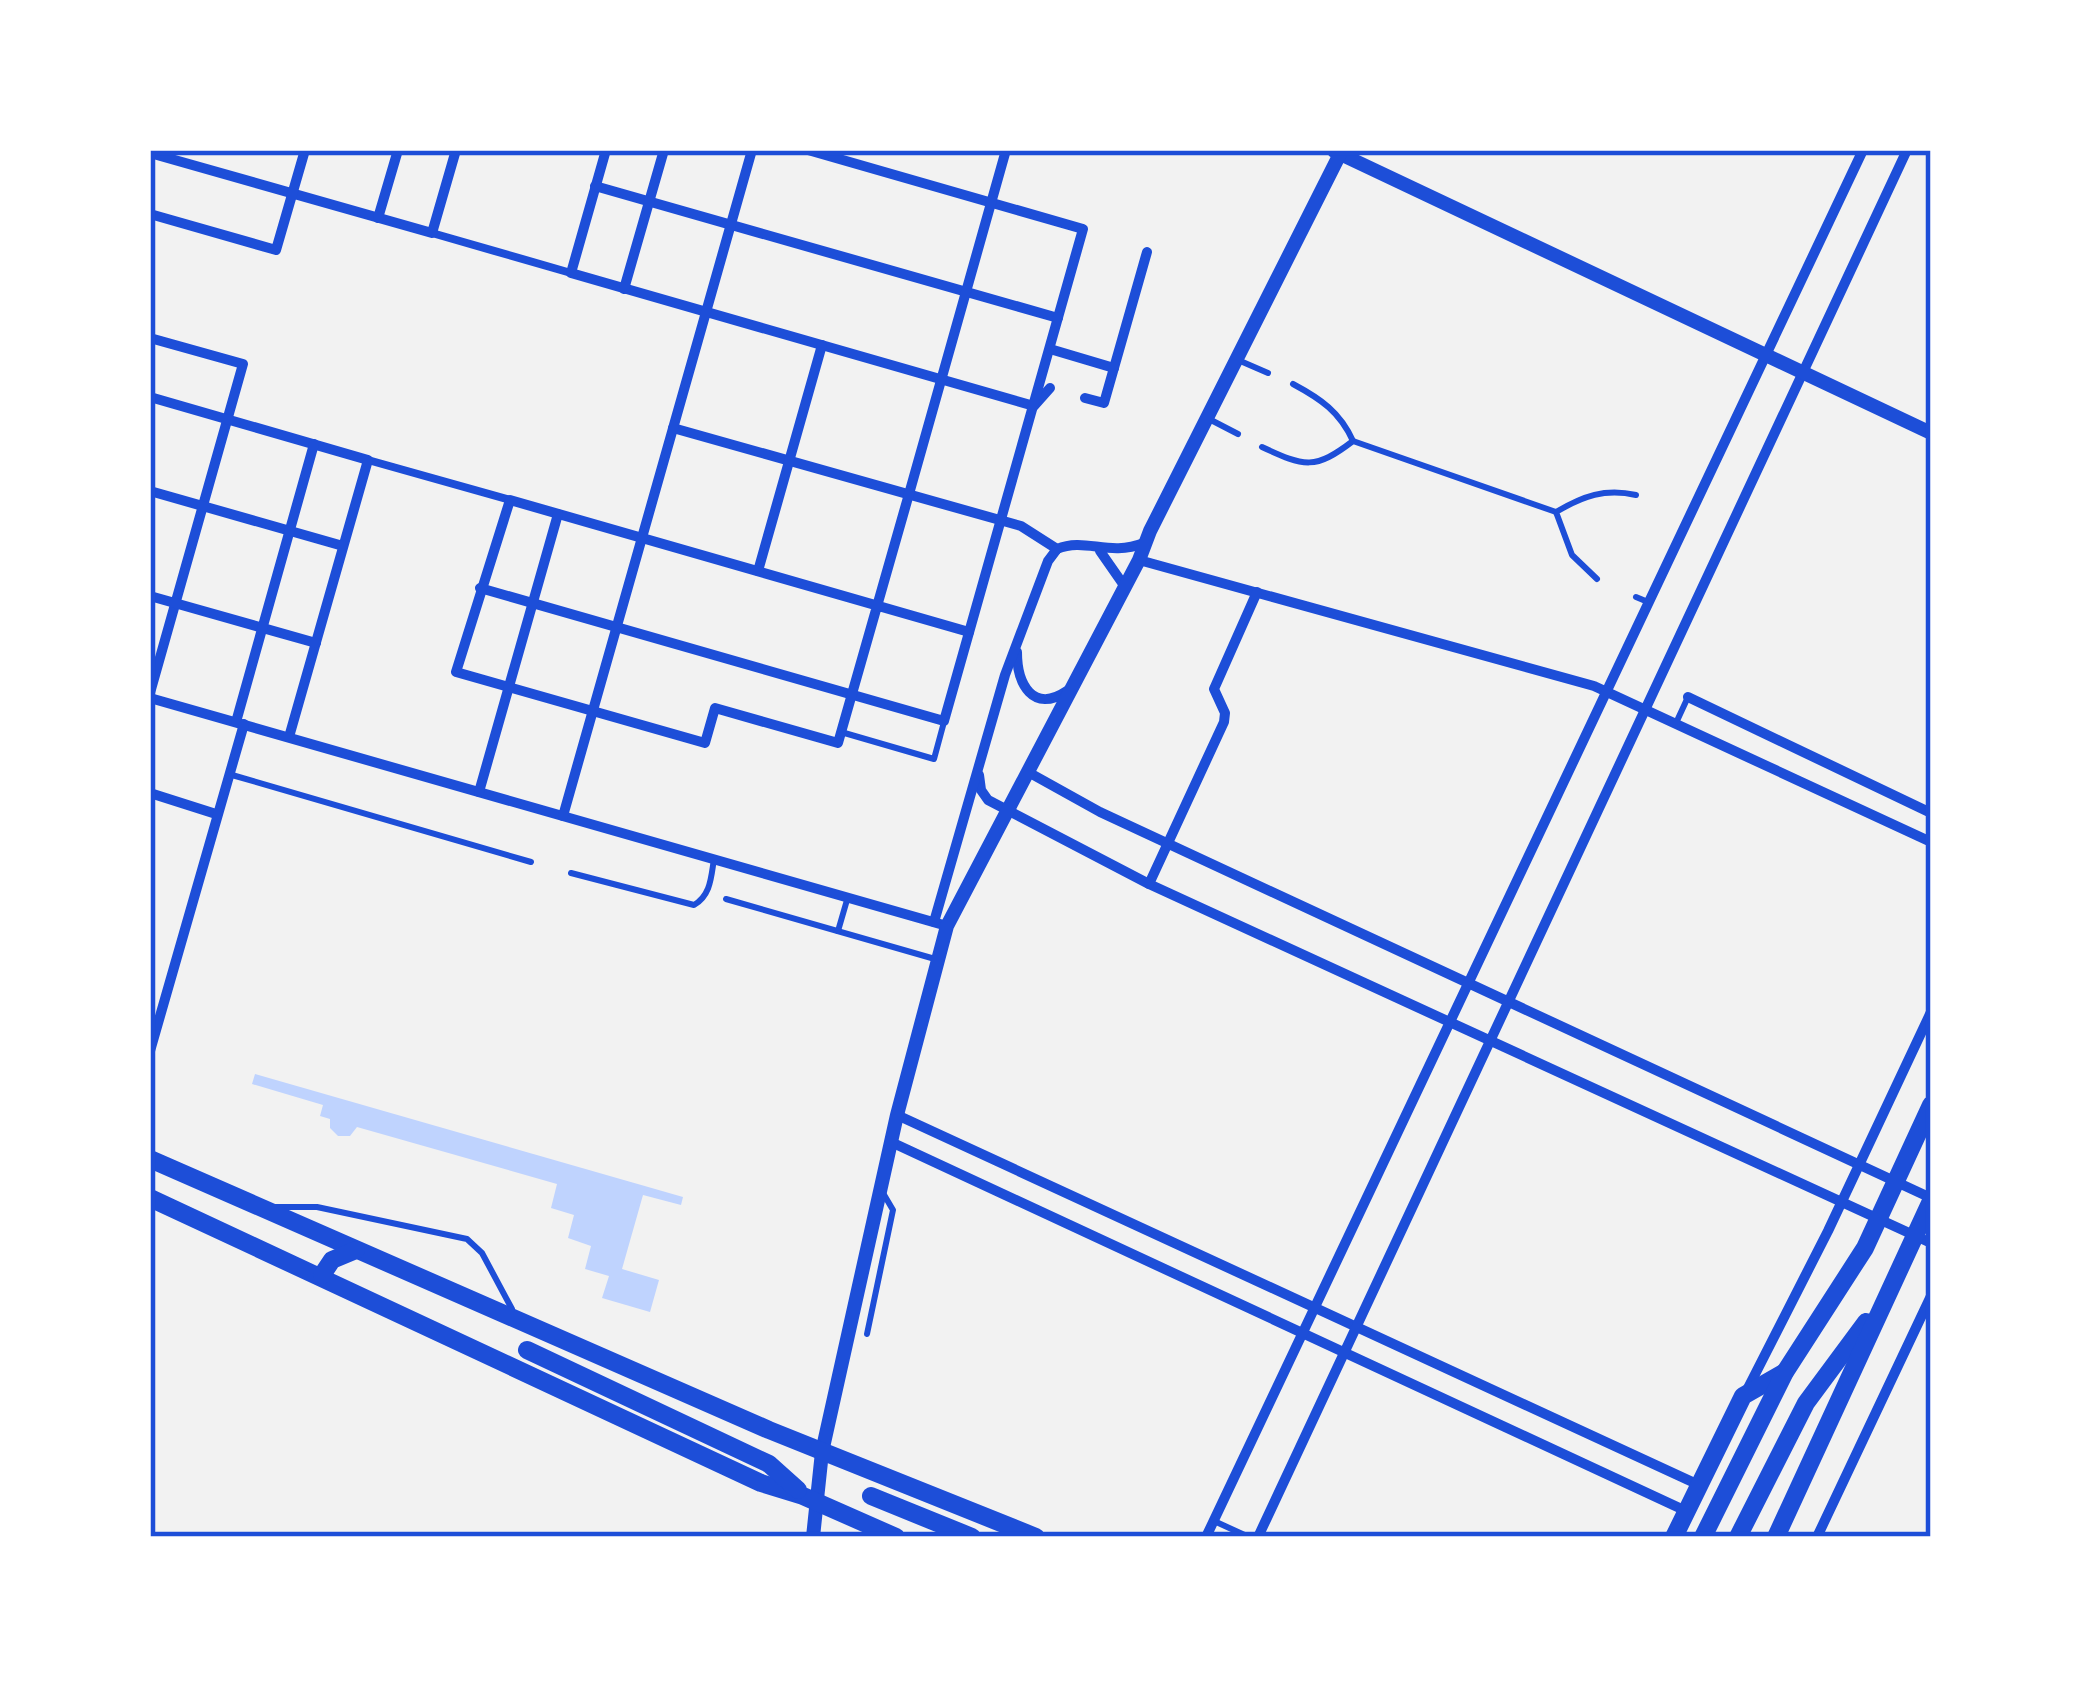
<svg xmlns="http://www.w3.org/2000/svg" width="2081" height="1687" font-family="Signika,sans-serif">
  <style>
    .water { fill: #bfd3fe }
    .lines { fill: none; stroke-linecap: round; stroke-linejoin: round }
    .service { stroke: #1d4ed8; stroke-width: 6 }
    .pedestrian { stroke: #1d4ed8; stroke-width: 8 }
    .minor { stroke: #1d4ed8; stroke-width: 10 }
    .tertiary { stroke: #1d4ed8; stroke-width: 14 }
    .primary { stroke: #1d4ed8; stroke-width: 18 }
    .neatline { fill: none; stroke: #1d4ed8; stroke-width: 4.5 }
  </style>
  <rect width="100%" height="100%" fill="#f2f2f2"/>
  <path class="water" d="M 255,1074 L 683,1197 L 681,1205 L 643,1195 L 622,1269 L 659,1280 L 650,1312 L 602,1298 L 609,1276 L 585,1269 L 591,1246 L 568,1238 L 574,1215 L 551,1208 L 557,1184 L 357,1127 L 350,1136 L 338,1136 L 330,1128 L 330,1119 L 320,1116 L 323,1105 L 252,1084 Z"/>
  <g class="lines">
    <g class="service">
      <path d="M 1238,360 L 1268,373"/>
      <path d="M 1293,384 C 1321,399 1340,412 1353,441"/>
      <path d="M 1209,419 L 1238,434"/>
      <path d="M 1262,447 C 1305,467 1315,470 1353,441 L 1556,512"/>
      <path d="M 1597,579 L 1572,555 L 1556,512 C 1583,496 1605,488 1636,495"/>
      <path d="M 1636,597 L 1648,602"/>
      <path d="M 1676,723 L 1688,697"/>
      <path d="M 841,732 L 934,759 L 944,722"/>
      <path d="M 232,775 L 531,862"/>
      <path d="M 571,873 L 694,905 C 711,895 711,877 714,859"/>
      <path d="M 726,899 L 935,959"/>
      <path d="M 838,931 L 847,900"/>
      <path d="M 275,1207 L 317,1207 L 467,1239 L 482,1253 L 512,1309"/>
      <path d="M 867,1334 L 893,1210 L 883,1193"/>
      <path d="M 1214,1521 L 1249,1537"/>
    </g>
    <g class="pedestrian">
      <path d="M 432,233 L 571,273"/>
      <path d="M 368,460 L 510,500"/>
    </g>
    <g class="minor">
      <path d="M 606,150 L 571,273 L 1034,406 L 1050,388"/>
      <path d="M 150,153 L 432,233 L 456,150"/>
      <path d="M 595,186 L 1058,318"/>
      <path d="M 150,214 L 276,250 L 305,150"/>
      <path d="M 378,218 L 398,150"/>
      <path d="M 624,289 L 664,150"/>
      <path d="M 150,338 L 243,364 L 150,693"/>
      <path d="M 1050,349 L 1114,368"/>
      <path d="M 150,397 L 368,460 L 289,737"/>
      <path d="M 1085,398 L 1104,403 L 1147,252"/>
      <path d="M 673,428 L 1021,526 L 1057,549"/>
      <path d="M 150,491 L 343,546"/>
      <path d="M 1057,549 C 1086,537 1108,557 1144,543"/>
      <path d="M 1100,551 L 1123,584"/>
      <path d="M 1139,560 L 1594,686 L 1931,842"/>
      <path d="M 758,571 L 822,345"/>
      <path d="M 480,588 L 944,721 L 1083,229 L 808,150"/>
      <path d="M 150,596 L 316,643"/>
      <path d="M 969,632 C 816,588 663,544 510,500 L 456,672 L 705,743 L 715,708 L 838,743 C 861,660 885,577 909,494 L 1006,150"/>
      <path d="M 1017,652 C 1017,684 1033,714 1067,691"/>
      <path d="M 1688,697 L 1931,813"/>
      <path d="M 150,698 L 947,926"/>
      <path d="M 236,722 L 314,444"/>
      <path d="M 1028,772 L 1100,812 L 1931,1198"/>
      <path d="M 979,775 L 981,790 L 988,800 L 1149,884 L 1931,1243"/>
      <path d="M 479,792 L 558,514"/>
      <path d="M 150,793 L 216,814"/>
      <path d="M 563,816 L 752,150"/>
      <path d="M 1149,884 L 1224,722 L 1225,713 L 1214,689 L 1257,592"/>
      <path d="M 934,922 L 1005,675 L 1048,561 L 1057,549"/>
      <path d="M 150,1051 L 244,724"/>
      <path d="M 897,1115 L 1699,1485"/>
      <path d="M 891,1142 L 1686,1511"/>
      <path d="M 1746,1392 L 1828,1231 L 1931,1012"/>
      <path d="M 1206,1537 L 1863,150"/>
      <path d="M 1258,1537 L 1907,150"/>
      <path d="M 1817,1537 L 1931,1296"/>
    </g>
    <g class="tertiary">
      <path d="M 1334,151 L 1931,433"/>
      <path d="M 813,1537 L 822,1452 L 897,1115 L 947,926 L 1139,560 L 1150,531 L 1342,150"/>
    </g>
    <g class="primary">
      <path d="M 150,1159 L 769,1430 L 1036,1537"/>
      <path d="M 150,1198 L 761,1483 L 803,1496 L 896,1537"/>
      <path d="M 322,1275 L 332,1260 L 356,1250"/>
      <path d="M 527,1350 L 769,1464 L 798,1490"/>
      <path d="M 871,1496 L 972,1537"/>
      <path d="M 1674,1537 L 1743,1396 L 1785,1372"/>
      <path d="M 1703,1537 L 1785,1372 L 1865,1248 L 1931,1105"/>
      <path d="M 1738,1537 L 1806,1403 L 1866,1322"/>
      <path d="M 1776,1537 L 1931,1201"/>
    </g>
  </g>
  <rect width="2081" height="1687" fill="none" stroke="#ffffff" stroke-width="306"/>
  <rect x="153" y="153" width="1775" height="1381" class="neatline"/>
</svg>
